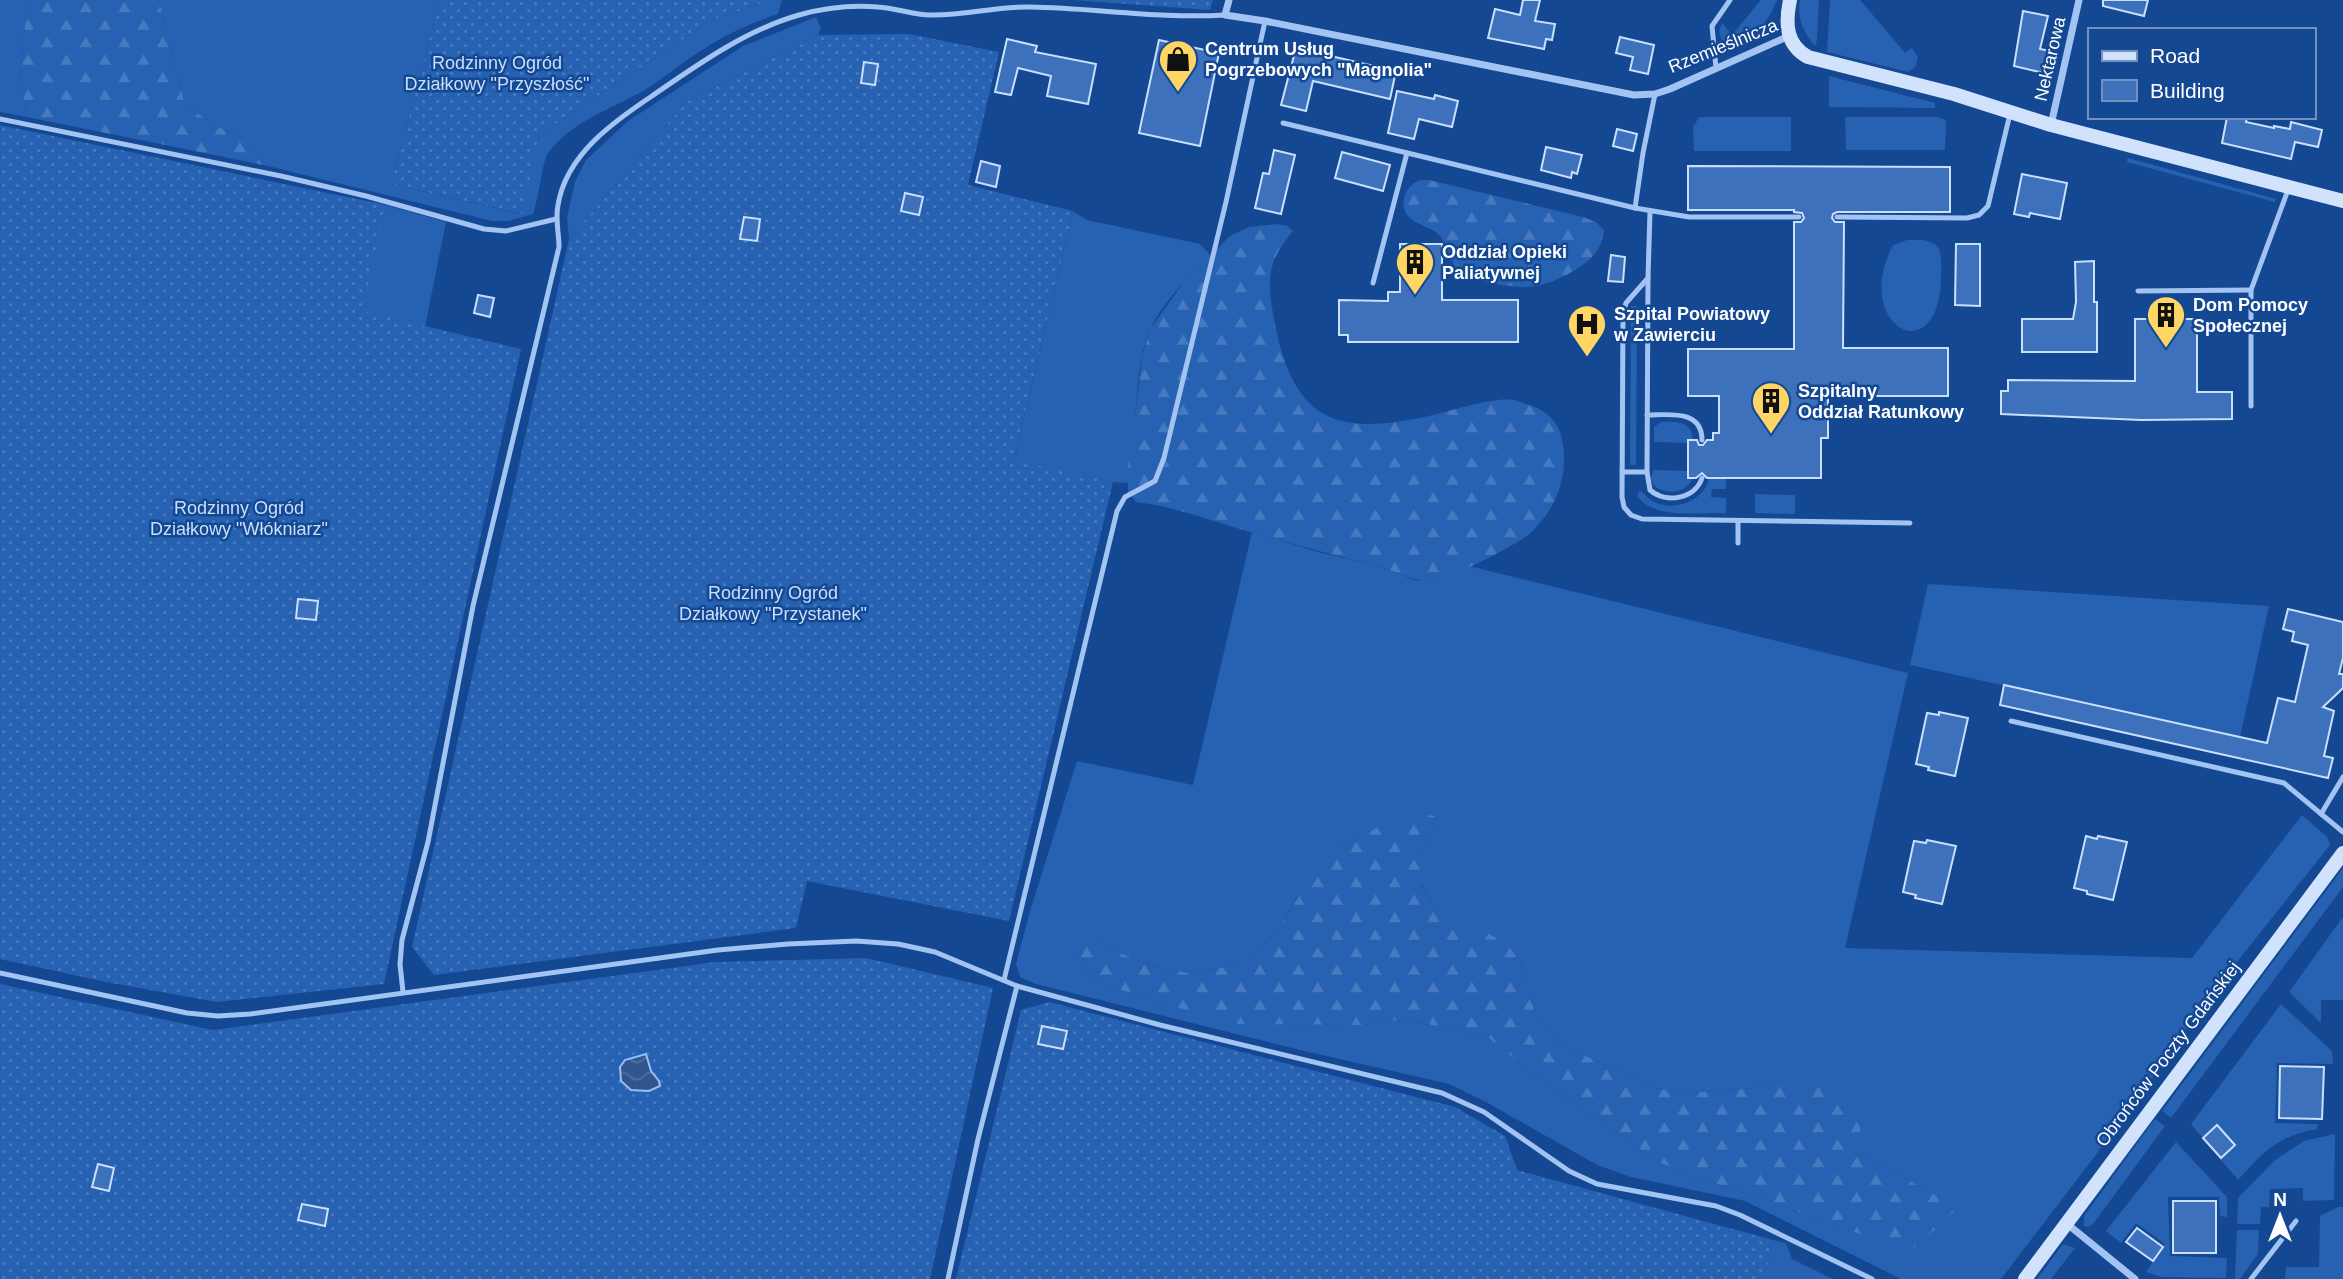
<svg xmlns="http://www.w3.org/2000/svg" width="2343" height="1279" font-family="Helvetica,sans-serif">
  <style>
    .grass { fill: #2661b2; fill-rule: evenodd }
    .forest { fill: url(#forest-firs) }
    .garden { fill: url(#garden-dots) }
    .water { fill: url(#water-waves); stroke: #95bef5; stroke-width: 2 }
    .building { fill: #3d71bb; stroke: #cadffc; stroke-width: 2 }
    .lines { fill: none; stroke-linecap: round; stroke-linejoin: round }
    .lane { stroke: #a3c4f2; stroke-width: 5 }
    .street { stroke: #a3c4f2; stroke-width: 7 }
    .secondary { stroke: #d1e3fc; stroke-width: 14 }
    .labels { text-anchor: middle; stroke-width: 5; stroke-linejoin: round; paint-order: stroke }
    .street-label { font-size: 18px; fill: #fff; stroke: #144893 }
    .poi-label { font-size: 18px; font-weight: bold; fill: #fff; stroke: #144893; text-anchor: start }
    .park-label { font-size: 18px; fill: #cadffc; stroke: #144893 }
  </style>
  <defs>
    <pattern id="forest-firs" width="22" height="20" patternUnits="userSpaceOnUse" patternTransform="scale(1.75)"><rect width="22" height="20" fill="#2661b2"/><path d="M5 1l3.5 6h-7zM16 11l3.5 6h-7z" fill="#4779be"/></pattern>
    <pattern id="garden-dots" width="8" height="8" patternUnits="userSpaceOnUse" patternTransform="scale(1.75)"><rect width="8" height="8" fill="#2661b2"/><path d="M2 2h.1M6 6h.1" fill="none" stroke="#4779be" stroke-width="1.8" stroke-linecap="round"/></pattern>
    <pattern id="water-waves" width="16" height="10" patternUnits="userSpaceOnUse" patternTransform="scale(1.75)"><rect width="16" height="10" fill="#31568e"/><path d="M0 5q4-4 8 0t8 0" fill="none" stroke="#506f9f"/></pattern>
  </defs>
  <rect width="100%" height="100%" fill="#144893"/>
  <g class="grass">
    <path d="M 0,0 L 27,0 L 20,79 L 27,117 L 0,112 Z"/>
    <path d="M 159,0 L 440,0 L 391,184 L 521,214 L 540,134 L 712,20 L 771,0 L 782,0 L 778,14 C 755,22 731,32 710,45 C 686,59 666,77 643,91 C 611,109 571,122 549,152 C 542,160 539,199 533,214 L 509,221 L 492,221 L 268,166 L 248,141 L 219,127 L 185,105 Z"/>
    <path d="M 1761,0 L 1777,0 C 1769,20 1755,39 1733,45 L 1721,39 L 1719,31 L 1722,23 L 1732,35 Z"/>
    <path d="M 1800,0 L 1819,0 L 1817,40 L 1815,46 C 1803,32 1797,18 1800,0 Z"/>
    <path d="M 1830,0 L 1860,0 L 1905,53 L 1912,48 L 1918,58 L 1915,67 L 1908,72 L 1827,52 Z"/>
    <path d="M 816,17 L 821,28 L 818,35 L 687,101 L 569,239 L 567,217 L 575,182 L 586,160 L 628,121 L 743,46 Z"/>
    <path d="M 1829,76 L 1935,103 L 1935,108 L 1829,107 Z"/>
    <path d="M 1699,117 L 1791,117 L 1791,151 L 1694,151 L 1693,127 Z"/>
    <path d="M 1845,117 L 1938,117 L 1946,120 L 1945,150 L 1846,150 Z"/>
    <path d="M 2128,158 L 2276,199 L 2275,202 L 2127,162 Z"/>
    <path d="M 386,205 L 446,222 L 425,327 L 361,311 Z"/>
    <path d="M 1073,211 L 1087,220 L 1200,244 L 1211,256 C 1190,275 1161,304 1150,330 C 1138,358 1138,390 1135,420 C 1133,442 1128,461 1128,483 L 1113,482 L 1014,461 Z"/>
    <path d="M 1907,240 L 1923,240 L 1935,244 C 1943,251 1941,264 1941,275 C 1941,374 1850,327 1893,245 Z"/>
    <path d="M 1631,306 L 1637,306 L 1636,465 L 1630,465 Z"/>
    <path d="M 1661,422 C 1676,421 1692,421 1693,440 L 1688,440 L 1688,443 L 1654,442 L 1654,427 Z"/>
    <path d="M 1653,470 L 1688,471 L 1688,478 L 1693,478 C 1685,494 1668,495 1654,486 L 1651,479 Z"/>
    <path d="M 1709,478 L 1726,478 L 1726,489 L 1712,489 L 1711,497 L 1726,498 L 1726,513 C 1700,512 1655,520 1638,497 L 1638,493 L 1641,491 C 1645,494 1649,500 1654,502 C 1675,512 1704,501 1709,478 Z"/>
    <path d="M 1755,494 L 1795,495 L 1795,514 L 1755,513 Z"/>
    <path d="M 1252,532 L 1318,552 L 1375,565 L 1415,580 L 1435,581 L 1469,566 L 1908,673 L 1845,948 L 2192,958 L 2302,815 L 2327,837 L 2330,845 L 2202,1006 L 2131,1109 L 2001,1279 L 1901,1279 L 1745,1201 L 1631,1177 L 1597,1165 L 1486,1102 L 1449,1084 L 1300,1050 L 1036,984 L 1020,977 L 1016,964 L 1031,908 L 1077,761 L 1193,785 ZM 1410,813 L 1435,816 L 1432,830 L 1421,852 L 1421,884 L 1433,905 L 1520,959 L 1536,1017 L 1560,1044 L 1655,1088 L 1689,1093 L 1755,1088 L 1787,1080 L 1857,1153 L 1934,1194 L 1953,1211 L 1917,1247 L 1831,1225 L 1782,1205 L 1691,1176 L 1657,1161 L 1546,1084 L 1490,1039 L 1452,1028 L 1398,1020 L 1363,1025 L 1281,1024 L 1191,1011 L 1147,999 L 1094,980 L 1074,952 L 1096,942 L 1151,966 L 1195,974 L 1228,966 L 1259,950 L 1279,928 L 1297,898 L 1341,845 Z"/>
    <path d="M 1928,584 L 2269,606 L 2240,737 L 1910,665 Z"/>
    <path d="M 2343,868 L 2343,887 L 2171,1118 L 2162,1111 Z"/>
    <path d="M 2343,917 L 2343,1000 L 2321,1000 L 2321,1023 L 2289,992 Z"/>
    <path d="M 2281,1004 L 2332,1051 L 2333,1064 L 2277,1063 L 2275,1123 L 2318,1124 L 2317,1129 C 2278,1136 2264,1151 2238,1180 L 2191,1124 Z"/>
    <path d="M 2155,1119 L 2165,1126 L 2093,1224 L 2088,1227 L 2084,1226 L 2084,1216 Z"/>
    <path d="M 2335,1134 L 2334,1200 L 2303,1201 L 2303,1188 L 2270,1189 L 2269,1207 L 2261,1207 L 2260,1224 L 2237,1224 L 2238,1198 L 2275,1160 L 2304,1141 Z"/>
    <path d="M 2176,1142 L 2227,1197 L 2227,1217 L 2220,1216 L 2219,1197 L 2168,1197 L 2170,1256 L 2227,1258 L 2226,1278 L 2161,1277 L 2146,1272 L 2165,1244 L 2136,1223 L 2121,1243 L 2106,1231 Z"/>
    <path d="M 2338,1207 L 2343,1207 L 2343,1279 L 2285,1279 L 2286,1267 L 2319,1267 L 2320,1216 Z"/>
    <path d="M 2237,1230 L 2259,1230 L 2258,1254 L 2240,1279 L 2235,1279 Z"/>
    <path d="M 1773,1240 L 1786,1243 L 1792,1259 L 1833,1279 L 1764,1279 Z"/>
    <path d="M 2063,1244 L 2075,1248 L 2051,1279 L 2037,1279 Z"/>
  </g>
  <g class="forest">
    <path d="M 27,0 L 159,0 L 185,105 L 219,127 L 248,141 L 268,166 L 27,117 L 20,79 Z"/>
    <path d="M 1420,180 L 1429,180 L 1583,217 L 1596,222 L 1604,230 C 1602,249 1590,262 1573,271 C 1560,279 1544,286 1527,287 C 1510,287 1474,282 1459,271 C 1449,263 1449,244 1438,234 C 1430,227 1418,225 1410,218 C 1397,206 1405,185 1420,180 Z"/>
    <path d="M 1276,224 L 1287,226 L 1293,231 C 1265,263 1267,284 1275,324 C 1295,428 1344,436 1437,414 C 1458,409 1493,397 1515,400 C 1521,402 1528,405 1535,407 C 1546,412 1556,420 1560,432 C 1570,466 1561,500 1538,525 C 1534,529 1531,533 1527,536 C 1514,546 1446,581 1431,581 C 1410,581 1391,569 1371,564 C 1324,553 1279,540 1233,527 C 1201,517 1170,506 1136,502 L 1128,491 L 1128,461 L 1134,427 L 1142,357 L 1150,329 L 1184,282 L 1230,236 L 1249,227 Z"/>
    <path d="M 1410,812 L 1435,816 L 1432,830 L 1421,852 L 1421,885 L 1433,905 L 1504,942 L 1520,959 L 1536,1017 L 1560,1044 L 1655,1088 L 1689,1093 L 1755,1088 L 1787,1080 L 1830,1084 L 1861,1124 L 1857,1153 L 1934,1194 L 1954,1211 L 1917,1247 L 1889,1243 L 1831,1225 L 1782,1205 L 1691,1176 L 1657,1161 L 1546,1084 L 1490,1039 L 1452,1028 L 1398,1020 L 1363,1025 L 1236,1024 L 1147,999 L 1094,980 L 1074,952 L 1076,944 L 1096,942 L 1151,966 L 1195,974 L 1228,966 L 1259,950 L 1279,928 L 1312,875 L 1341,845 Z"/>
  </g>
  <g class="garden">
    <path d="M 440,0 L 771,0 L 712,20 L 540,134 L 522,214 L 391,184 Z"/>
    <path d="M 1073,0 L 1213,0 L 1210,10 Z"/>
    <path d="M 909,34 L 999,52 L 968,185 L 1073,211 L 1014,460 L 1113,482 L 1009,921 L 807,881 L 796,928 L 434,975 L 412,947 L 569,239 L 687,101 L 818,35 Z"/>
    <path d="M 0,125 L 386,205 L 362,311 L 521,349 L 384,984 L 217,1002 L 106,982 L 0,959 Z"/>
    <path d="M 866,958 L 993,988 L 930,1279 L 0,1279 L 0,984 L 213,1030 L 716,962 Z"/>
    <path d="M 1049,1002 L 1455,1107 L 1505,1136 L 1517,1170 L 1773,1240 L 1764,1279 L 956,1279 L 1021,1010 Z"/>
  </g>
  <path class="water" d="M 646,1054 L 651,1071 L 659,1081 L 660,1086 L 649,1091 L 631,1090 L 621,1081 L 620,1067 L 625,1060 Z"/>
  <g class="building">
    <path d="M 1523,0 L 1540,0 L 1535,21 L 1555,24 L 1552,40 L 1546,39 L 1544,49 L 1488,38 L 1495,9 L 1520,15 Z"/>
    <path d="M 2103,0 L 2148,0 L 2144,16 L 2103,6 Z"/>
    <path d="M 2023,11 L 2048,16 L 2040,49 L 2050,51 L 2044,73 L 2014,66 Z"/>
    <path d="M 1620,37 L 1654,45 L 1648,74 L 1630,70 L 1633,57 L 1616,53 Z"/>
    <path d="M 1007,39 L 1037,46 L 1035,52 L 1096,64 L 1088,104 L 1047,96 L 1051,76 L 1018,68 L 1011,95 L 995,92 Z"/>
    <path d="M 1159,40 L 1219,53 L 1200,146 L 1139,133 Z"/>
    <path d="M 1296,48 L 1396,71 L 1390,99 L 1313,81 L 1306,111 L 1281,105 Z"/>
    <path d="M 864,62 L 878,64 L 875,85 L 861,83 Z"/>
    <path d="M 1397,91 L 1434,99 L 1435,95 L 1458,101 L 1452,127 L 1419,119 L 1414,139 L 1388,133 Z"/>
    <path d="M 2227,117 L 2247,117 L 2246,122 L 2274,128 L 2274,126 L 2290,129 L 2291,122 L 2322,130 L 2318,147 L 2295,142 L 2291,159 L 2222,143 Z"/>
    <path d="M 1617,129 L 1637,134 L 1633,151 L 1613,146 Z"/>
    <path d="M 1546,147 L 1582,155 L 1577,174 L 1572,172 L 1571,178 L 1541,170 Z"/>
    <path d="M 1274,150 L 1295,155 L 1281,214 L 1255,208 L 1263,173 L 1269,174 Z"/>
    <path d="M 1342,152 L 1390,165 L 1383,191 L 1335,178 Z"/>
    <path d="M 981,161 L 1000,166 L 996,187 L 976,182 Z"/>
    <path d="M 1688,166 L 1950,167 L 1950,212 L 1837,212 L 1833,214 L 1832,218 L 1835,222 L 1844,222 L 1843,348 L 1948,348 L 1948,396 L 1828,396 L 1828,438 L 1821,438 L 1821,478 L 1707,478 L 1702,473 L 1696,478 L 1688,478 L 1688,440 L 1697,440 L 1699,445 L 1703,445 L 1707,440 L 1713,440 L 1713,433 L 1719,433 L 1719,396 L 1688,396 L 1688,349 L 1794,349 L 1794,222 L 1801,222 L 1804,218 L 1802,213 L 1794,212 L 1794,210 L 1688,210 Z"/>
    <path d="M 2022,174 L 2067,183 L 2060,219 L 2030,213 L 2029,217 L 2014,214 Z"/>
    <path d="M 905,193 L 923,197 L 919,215 L 901,211 Z"/>
    <path d="M 744,217 L 760,219 L 757,241 L 740,239 Z"/>
    <path d="M 1400,244 L 1442,244 L 1442,300 L 1518,300 L 1518,342 L 1348,342 L 1348,335 L 1339,335 L 1339,300 L 1388,301 L 1388,292 L 1400,292 Z"/>
    <path d="M 1956,244 L 1980,244 L 1980,306 L 1955,305 Z"/>
    <path d="M 1611,255 L 1625,257 L 1623,282 L 1608,281 Z"/>
    <path d="M 2094,261 L 2094,302 L 2097,302 L 2097,352 L 2022,352 L 2022,319 L 2073,319 L 2076,302 L 2075,262 Z"/>
    <path d="M 478,295 L 494,298 L 490,317 L 474,313 Z"/>
    <path d="M 2135,319 L 2197,319 L 2197,392 L 2232,392 L 2232,419 L 2141,420 L 2001,414 L 2001,391 L 2008,391 L 2008,380 L 2135,381 Z"/>
    <path d="M 298,599 L 318,601 L 316,620 L 296,618 Z"/>
    <path d="M 2288,609 L 2343,622 L 2343,658 L 2339,674 L 2343,674 L 2343,688 L 2323,707 L 2334,711 L 2324,756 L 2333,758 L 2328,778 L 2000,705 L 2004,685 L 2267,743 L 2278,698 L 2295,702 L 2308,645 L 2292,641 L 2294,632 L 2283,629 Z"/>
    <path d="M 1939,712 L 1968,718 L 1955,776 L 1928,770 L 1929,767 L 1916,764 L 1927,713 L 1939,715 Z"/>
    <path d="M 2086,836 L 2097,839 L 2098,836 L 2127,842 L 2113,900 L 2087,894 L 2087,891 L 2074,888 Z"/>
    <path d="M 1927,840 L 1956,846 L 1942,904 L 1915,898 L 1916,895 L 1903,892 L 1914,841 L 1926,843 Z"/>
    <path d="M 1042,1026 L 1067,1031 L 1063,1049 L 1038,1044 Z"/>
    <path d="M 2280,1066 L 2324,1067 L 2322,1119 L 2279,1118 Z"/>
    <path d="M 2217,1125 L 2235,1145 L 2221,1158 L 2203,1138 Z"/>
    <path d="M 98,1164 L 114,1168 L 109,1191 L 92,1187 Z"/>
    <rect x="2173" y="1201" width="43" height="52"/>
    <path d="M 302,1204 L 328,1209 L 325,1226 L 298,1220 Z"/>
    <path d="M 2137,1228 L 2163,1247 L 2153,1261 L 2126,1242 Z"/>
  </g>
  <g class="lines">
    <g class="lane">
      <path d="M 1716,68 L 1712,26 L 1730,0"/>
      <path d="M 0,119 L 281,176 L 366,196 L 484,229 L 506,231 L 556,219"/>
      <path d="M 1283,123 L 1635,208 L 1689,217 L 1799,217"/>
      <path d="M 1635,208 L 1643,153 L 1655,94"/>
      <path d="M 1650,211 L 1648,278 L 1626,303 L 1623,314 L 1622,497 L 1624,507 L 1631,515 L 1642,519 L 1910,523"/>
      <path d="M 1837,217 L 1967,218 L 1979,215 L 1988,206 L 2010,114"/>
      <path d="M 1373,283 L 1407,153"/>
      <path d="M 2138,291 L 2251,290"/>
      <path d="M 2251,406 L 2251,290 L 2288,190"/>
      <path d="M 1647,415 C 1669,415 1702,409 1702,440"/>
      <path d="M 1622,472 L 1647,472 L 1648,278"/>
      <path d="M 1647,472 L 1650,490 C 1666,504 1695,499 1702,478"/>
      <path d="M 1738,521 L 1738,543"/>
      <path d="M 2011,721 L 2284,783 L 2343,832"/>
      <path d="M 2321,814 L 2343,777"/>
      <path d="M 0,973 L 187,1013 L 218,1016 L 250,1014 L 718,950 L 788,944 L 856,941 L 898,944 L 935,952 L 1017,986 L 1160,1025 L 1442,1093 L 1484,1112 L 1569,1171 L 1597,1184 L 1716,1206 L 1740,1215 L 1872,1279"/>
      <path d="M 1004,980 L 1117,511 L 1125,497 L 1155,481 L 1164,458 L 1226,202 L 1265,21"/>
      <path d="M 403,992 L 400,964 L 402,940 L 428,842 L 473,606 L 559,247 C 559,233 555,219 558,205 C 566,155 613,122 652,96 C 697,65 746,30 799,15 C 824,8 853,5 878,7 C 896,8 913,15 930,15 C 964,16 996,6 1030,7 C 1095,8 1160,19 1225,15"/>
      <path d="M 948,1279 L 978,1139 L 1017,986"/>
      <path d="M 2251,1279 L 2296,1221"/>
    </g>
    <g class="street">
      <path d="M 1229,0 L 1225,15 L 1265,21 L 1634,95 L 1655,94 L 1670,89 L 1789,36"/>
      <path d="M 2051,125 L 2079,0"/>
      <path d="M 2066,1223 L 2135,1279"/>
    </g>
    <g class="secondary">
      <path d="M 1790,0 C 1785,24 1786,45 1808,57 L 1954,94 L 2051,125 L 2343,201"/>
      <path d="M 2025,1279 L 2343,853"/>
    </g>
  </g>
  <defs>
    <g id="shop-pin" transform="scale(2.0125)"><path d="M0 17L-7.5 6A9.5 9.5 0 1 1 7.5 6Z" fill="#ffd663" stroke="#144893"/><path d="M-5-2.5h2.3a2.7 3.5 0 0 1 5.4 0H5L5.5 6h-11ZM-1.5-2.5h3a1.5 2.3 0 0 0-3 0Z" fill="#111"/></g>
    <g id="building-pin" transform="scale(2.0125)"><path d="M0 17L-7.5 6A9.5 9.5 0 1 1 7.5 6Z" fill="#ffd663" stroke="#144893"/><path d="M-4-6H4V6H1V3H-1V6H-4ZM-2.5-4.3h1.7v1.8h-1.7ZM.8-4.3h1.7v1.8H.8ZM-2.5-1h1.7V.8h-1.7ZM.8-1h1.7V.8H.8Z" fill="#111"/></g>
    <g id="hospital-pin" transform="scale(2.0125)"><path d="M0 17L-7.5 6A9.5 9.5 0 1 1 7.5 6Z" fill="#ffd663" stroke="#144893"/><path d="M-5-5h3v3.5h4V-5h3V5h-3V1.5h-4V5h-3Z" fill="#111"/></g>
  </defs>
  <g fill-rule="evenodd">
    <use href="#shop-pin" x="1178" y="59"/>
    <use href="#building-pin" x="1415" y="262"/>
    <use href="#building-pin" x="2166" y="315"/>
    <use href="#hospital-pin" x="1587" y="324"/>
    <use href="#building-pin" x="1771" y="401"/>
  </g>
  <g class="labels">
    <g class="street-label">
      <text transform="translate(1723 46) rotate(-22)" y="6">Rzemieślnicza</text>
      <text transform="translate(2050 59) rotate(-77)" y="6">Nektarowa</text>
      <text transform="translate(2168 1054) rotate(-53)" y="6">Obrońców Poczty Gdańskiej</text>
    </g>
    <g class="poi-label">
      <text x="1205" y="55">Centrum Usług<tspan x="1205" dy="21">Pogrzebowych "Magnolia"</tspan></text>
      <text x="1442" y="258">Oddział Opieki<tspan x="1442" dy="21">Paliatywnej</tspan></text>
      <text x="2193" y="311">Dom Pomocy<tspan x="2193" dy="21">Społecznej</tspan></text>
      <text x="1614" y="320">Szpital Powiatowy<tspan x="1614" dy="21">w Zawierciu</tspan></text>
      <text x="1798" y="397">Szpitalny<tspan x="1798" dy="21">Oddział Ratunkowy</tspan></text>
    </g>
    <g class="park-label">
      <text x="497" y="69">Rodzinny Ogród<tspan x="497" dy="21">Działkowy "Przyszłość"</tspan></text>
      <text x="239" y="514">Rodzinny Ogród<tspan x="239" dy="21">Działkowy "Włókniarz"</tspan></text>
      <text x="773" y="599">Rodzinny Ogród<tspan x="773" dy="21">Działkowy "Przystanek"</tspan></text>
    </g>
  </g>
  <rect x="2088" y="28" width="228" height="91" fill="#144893" stroke="#7291be" stroke-width="2"/>
  <rect x="2102" y="51" width="35" height="10" fill="#d1e3fc" stroke="#7291be" stroke-width="2"/>
  <text x="2150" y="63" font-size="21" fill="#ffffff">Road</text>
  <rect x="2102" y="80" width="35" height="21" fill="#3d71bb" stroke="#7291be" stroke-width="2"/>
  <text x="2150" y="98" font-size="21" fill="#ffffff">Building</text>
  <g transform="translate(2280 1216)" stroke="#144893" stroke-width="5" paint-order="stroke">
  <path d="M0-5L12 26L0 18L-12 26Z" fill="#ffffff"/>
  <text y="-10" font-size="19" font-weight="bold" text-anchor="middle" fill="#ffffff">N</text>
  </g>
</svg>
